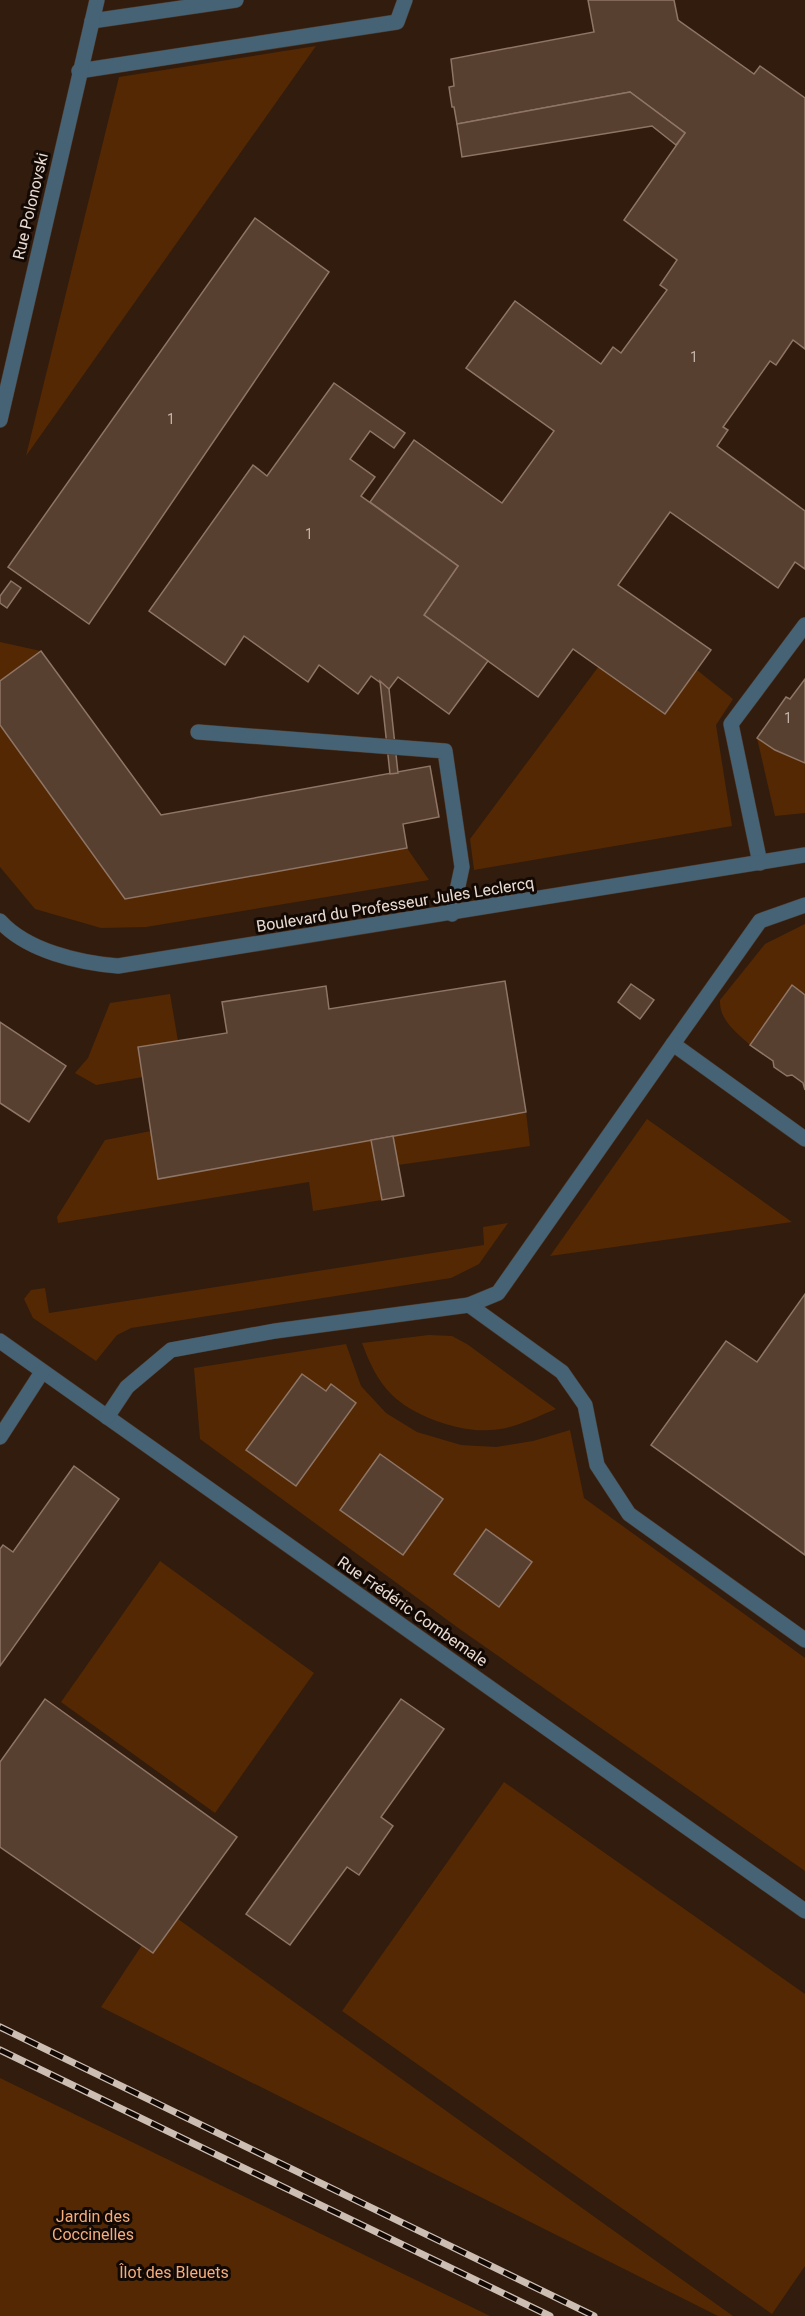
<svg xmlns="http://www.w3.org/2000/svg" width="805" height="2316" font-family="Roboto,sans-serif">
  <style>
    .green { fill: #542803 }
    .building { fill: #584031; stroke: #8f7565; stroke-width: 1.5 }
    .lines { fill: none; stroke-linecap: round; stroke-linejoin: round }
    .minor-casing { stroke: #4b3729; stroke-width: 16 }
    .minor { stroke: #466275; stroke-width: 15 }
    .rail-casing { stroke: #cdbeb4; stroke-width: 7 }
    .rail { stroke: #120904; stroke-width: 4.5; stroke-dasharray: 14; stroke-linecap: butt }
    .labels { text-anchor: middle; stroke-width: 6; stroke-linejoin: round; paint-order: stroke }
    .number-label { font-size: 14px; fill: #c5b4aa }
    .street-label { font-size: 16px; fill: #e9dbd2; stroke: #120904 }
    .park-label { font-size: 16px; fill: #f5ad7e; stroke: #120904 }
  </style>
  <rect width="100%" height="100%" fill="#311c0e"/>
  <g class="green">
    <path d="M 316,46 L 26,456 L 119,77 Z"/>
    <path d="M 0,642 L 41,651 L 0,681 Z"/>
    <path d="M 599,666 L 665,714 L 697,670 L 733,699 L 716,725 L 732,826 L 474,870 L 470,839 Z"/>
    <path d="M 0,725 L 125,899 L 407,848 L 429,880 L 146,927 L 101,928 L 35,909 L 0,867 Z"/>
    <path d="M 757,738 L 805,763 L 805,813 L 775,816 Z"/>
    <path d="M 805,924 L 805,995 L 793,986 L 750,1045 C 736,1032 719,1020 720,1000 L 765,944 Z"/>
    <path d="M 170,994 L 178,1041 L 143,1077 L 96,1085 L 75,1073 L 88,1058 L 110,1003 Z"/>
    <path d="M 526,1112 L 530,1146 L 398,1165 L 393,1136 Z"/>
    <path d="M 647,1119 L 792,1222 L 550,1256 Z"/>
    <path d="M 151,1131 L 371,1140 L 382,1200 L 313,1211 L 309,1182 L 58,1223 L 57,1217 L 105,1140 Z"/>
    <path d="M 508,1223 L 479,1264 L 451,1278 L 131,1328 L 117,1335 L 96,1361 L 33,1318 L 24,1299 L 31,1290 L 45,1288 L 49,1313 L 484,1245 L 483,1227 Z"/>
    <path d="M 429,1335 L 452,1336 L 467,1344 L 556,1409 C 534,1418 514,1429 490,1430 C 461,1433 413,1416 392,1395 C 377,1380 369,1362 362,1343 Z"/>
    <path d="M 346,1344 L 361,1386 L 386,1413 L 417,1432 L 461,1445 L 496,1447 L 533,1441 L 570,1430 L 584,1498 L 805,1658 L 805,1871 L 461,1630 L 200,1439 L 194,1368 Z"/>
    <path d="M 160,1561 L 314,1673 L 215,1813 L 61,1702 Z"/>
    <path d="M 504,1782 L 805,1994 L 805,2266 L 772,2314 L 342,2011 Z"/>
    <path d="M 178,1919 L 733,2316 L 718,2316 L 101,2007 L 142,1945 L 153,1953 Z"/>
    <path d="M 0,2078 L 490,2316 L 0,2316 Z"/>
  </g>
  <g class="building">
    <path d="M 588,0 L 674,0 L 678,20 L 754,74 L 760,66 L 805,98 L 805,349 L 793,340 L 776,365 L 770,361 L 723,427 L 728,430 L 717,446 L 805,511 L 805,569 L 795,562 L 778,588 L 670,512 L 618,585 L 711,650 L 665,714 L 573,649 L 538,697 L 424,615 L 458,566 L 370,502 L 414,440 L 502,503 L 554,431 L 466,368 L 515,301 L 601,364 L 613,347 L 621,353 L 667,290 L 660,285 L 677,260 L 624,220 L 685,133 L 630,92 L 457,124 L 454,107 L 452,107 L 449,87 L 454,86 L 451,59 L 594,32 Z"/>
    <path d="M 630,92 L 685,133 L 676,145 L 652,126 L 462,157 L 457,124 Z"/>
    <path d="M 255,218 L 329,272 L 89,624 L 8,567 Z"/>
    <path d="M 334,383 L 405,433 L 394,448 L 370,431 L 350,459 L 375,477 L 361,496 L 458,566 L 424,615 L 488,661 L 449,714 L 398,677 L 389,689 L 371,676 L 358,694 L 319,665 L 308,682 L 244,636 L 225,665 L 149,611 L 253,465 L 267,476 Z"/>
    <path d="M 11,581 L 21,588 L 7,608 L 0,603 L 0,596 Z"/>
    <path d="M 41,651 L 161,815 L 430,766 L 439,817 L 403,824 L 407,848 L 125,899 L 0,725 L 0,681 Z"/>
    <path d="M 805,679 L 805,763 L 775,750 L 757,738 L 786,697 L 790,699 Z"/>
    <path d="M 380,681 L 389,689 L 398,773 L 390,774 Z"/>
    <path d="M 505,981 L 526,1112 L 158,1179 L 138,1047 L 227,1033 L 222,1002 L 326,986 L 329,1009 Z"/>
    <path d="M 631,984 L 654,1000 L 640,1019 L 618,1002 Z"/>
    <path d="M 792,985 L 805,995 L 805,1090 L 803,1083 L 792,1075 L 787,1076 L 774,1067 L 773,1061 L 750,1045 Z"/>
    <path d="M 0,1022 L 66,1066 L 29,1122 L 0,1103 Z"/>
    <path d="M 393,1136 L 404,1196 L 382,1200 L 371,1140 Z"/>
    <path d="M 805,1294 L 805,1555 L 651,1445 L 726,1341 L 757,1362 Z"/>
    <path d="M 302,1374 L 326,1391 L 331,1384 L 356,1403 L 296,1486 L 246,1450 Z"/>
    <path d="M 380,1454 L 443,1499 L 403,1555 L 340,1510 Z"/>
    <path d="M 74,1466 L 119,1499 L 0,1666 L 0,1549 L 3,1545 L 13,1552 Z"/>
    <path d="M 486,1529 L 532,1562 L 499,1607 L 454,1574 Z"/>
    <path d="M 45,1699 L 237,1837 L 153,1953 L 0,1847 L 0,1762 Z"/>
    <path d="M 401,1699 L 444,1729 L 381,1817 L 393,1826 L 359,1875 L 347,1867 L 290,1945 L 246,1914 Z"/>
  </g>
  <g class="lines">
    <g class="minor-casing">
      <g id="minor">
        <path d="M 92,21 L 236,0"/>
        <path d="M 79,71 L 397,22 L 405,0"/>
        <path d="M 0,420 L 97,0"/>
        <path d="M 198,732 L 445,751 L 462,867 L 452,914"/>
        <path d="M 760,863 L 731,724 L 805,625"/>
        <path d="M 0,921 C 27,951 80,963 118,966 L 805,855"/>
        <path d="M 673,1044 L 760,921 L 805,905"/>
        <path d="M 469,1305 L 498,1293 L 673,1044 L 805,1139"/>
        <path d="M 0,1341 L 805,1911"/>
        <path d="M 107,1417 L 127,1387 L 171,1350 L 275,1331 L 469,1305 L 562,1372 L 585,1405 L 597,1465 L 629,1514 L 805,1640"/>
        <path d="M 0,1437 L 42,1372"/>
      </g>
    </g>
    <use href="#minor" class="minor"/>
    <g class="rail-casing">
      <g id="rail">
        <path d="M 0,2027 L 594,2316"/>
        <path d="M 0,2050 L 550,2316"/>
      </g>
    </g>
    <use href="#rail" class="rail"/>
  </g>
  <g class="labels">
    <g class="number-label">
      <text x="694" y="362">1</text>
      <text x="171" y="424">1</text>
      <text x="309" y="539">1</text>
      <text x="788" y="723">1</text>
    </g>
    <g class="street-label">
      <text transform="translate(30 206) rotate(-77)" y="6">Rue Polonovski</text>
      <text transform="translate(395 904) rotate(-9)" y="6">Boulevard du Professeur Jules Leclercq</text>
      <text transform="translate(413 1611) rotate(35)" y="6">Rue Frédéric Combemale</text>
    </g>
    <g class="park-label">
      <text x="93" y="2222">Jardin des<tspan x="93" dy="18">Coccinelles</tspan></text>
      <text x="174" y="2278">Îlot des Bleuets</text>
    </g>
  </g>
</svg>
